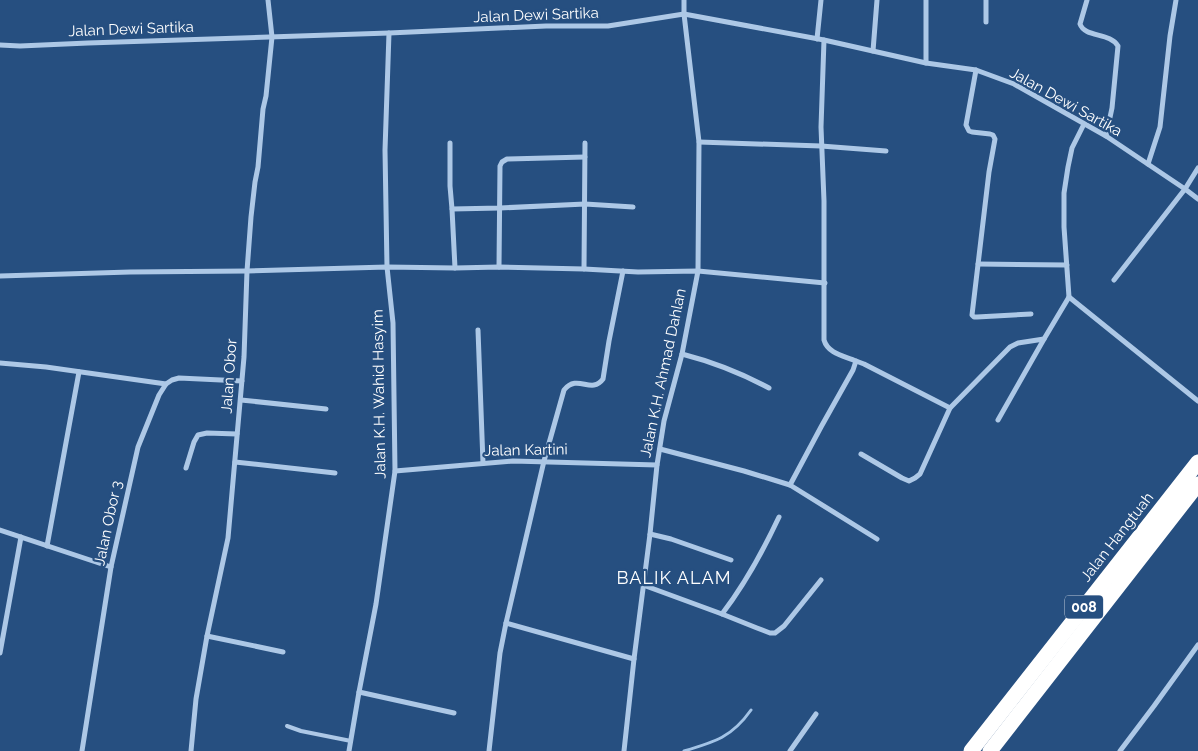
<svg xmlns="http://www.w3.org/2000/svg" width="1198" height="751" font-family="Raleway,sans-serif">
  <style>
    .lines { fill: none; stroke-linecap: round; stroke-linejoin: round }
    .stream { stroke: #a2c3e6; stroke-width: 3 }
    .lane { stroke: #adc8e6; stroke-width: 4 }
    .street { stroke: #adc8e6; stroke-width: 5 }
    .highway { stroke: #fff; stroke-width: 15 }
    .labels { text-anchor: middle; stroke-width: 4.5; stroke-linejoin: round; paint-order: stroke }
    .shield { fill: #264f80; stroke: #becad9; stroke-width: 1 }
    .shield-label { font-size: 14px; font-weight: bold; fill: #fff }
    .street-label { font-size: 15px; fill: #fff; stroke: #264f80 }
    .quarter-label { font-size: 18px; letter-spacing: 1px; fill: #fff; stroke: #264f80 }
  </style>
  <rect width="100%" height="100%" fill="#264f80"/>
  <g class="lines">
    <path class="stream" d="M 684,751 C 715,742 732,737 751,710"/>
    <path class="lane" d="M 287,726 L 301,731 L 351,741"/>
    <g class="street">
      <path d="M 926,0 L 926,63"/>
      <path d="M 986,0 L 986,22"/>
      <path d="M 1087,0 L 1080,24 C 1085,38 1110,32 1118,46 L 1112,108 L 1106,136"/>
      <path d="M 817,39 L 821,0"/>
      <path d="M 0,45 L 20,46 L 88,43 L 389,33 L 546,26 L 608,26 L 684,14 L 824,40 L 926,63 L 976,70 L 1014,84 L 1106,136 L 1185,189 L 1198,199"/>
      <path d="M 873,51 L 877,0"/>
      <path d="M 976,70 L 966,125 L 969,131 L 972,132 L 990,134 L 993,135 L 995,139 L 989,172 L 972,315 L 974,317 L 977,317 L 1031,314"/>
      <path d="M 699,142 L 821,146 L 886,151"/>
      <path d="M 450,143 L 450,186 L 452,209 L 455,268"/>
      <path d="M 1148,164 L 1160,127 L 1170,36 L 1176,0"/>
      <path d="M 452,209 L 500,208 L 585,204 L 633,207"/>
      <path d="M 978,264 L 1067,265"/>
      <path d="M 499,267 L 500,166 L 502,162 L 507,159 L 585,157"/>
      <path d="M 584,269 L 585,143"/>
      <path d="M 0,276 L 130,272 L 247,271 L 387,267 L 455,268 L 499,267 L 584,269 L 638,272 L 698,271 L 825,283"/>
      <path d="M 1114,280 L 1185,189 L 1198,168"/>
      <path d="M 1069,297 L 1198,401"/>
      <path d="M 478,330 L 483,463"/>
      <path d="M 682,354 C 713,362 741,373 769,388"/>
      <path d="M 856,361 L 864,364 L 950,408 L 920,474 L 915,478 L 909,481 L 902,478 L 861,454"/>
      <path d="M 0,363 L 46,367 L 166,384"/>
      <path d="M 241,400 L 326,409"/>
      <path d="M 950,408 L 1010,347 L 1018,343 L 1044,339 L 1069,297 L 1064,227 L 1064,193 L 1068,167 L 1072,148 L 1084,124"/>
      <path d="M 998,420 L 1044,339"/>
      <path d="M 660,449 L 744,471 L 790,485 L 877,539"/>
      <path d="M 235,462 L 335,473"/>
      <path d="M 186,468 L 194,442 L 198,435 L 207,433 L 237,434"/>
      <path d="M 395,471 L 513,461 L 657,465"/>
      <path d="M 790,485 L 821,427 L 853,370 L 856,361 C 845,356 828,354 824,340 L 824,201 L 821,127 L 824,40"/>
      <path d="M 0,530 L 111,567"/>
      <path d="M 650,534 L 671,539 L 731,560"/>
      <path d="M 47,546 L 79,372"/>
      <path d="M 643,585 L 722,614 C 745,584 763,551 779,517"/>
      <path d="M 722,614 L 757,628 L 770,633 L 775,633 L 784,626 L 821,580"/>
      <path d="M 506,623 L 634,659"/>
      <path d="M 207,636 L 283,652"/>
      <path d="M 0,653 L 21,537"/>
      <path d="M 359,692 L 454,713"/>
      <path d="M 82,751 L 111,567 L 138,447 L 159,395 L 166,384 L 172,380 L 179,378 L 242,381"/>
      <path d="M 191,751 L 196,699 L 207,636 L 228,538 L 244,357 L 247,271 L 251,217 L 255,182 L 258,167 L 263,109 L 266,96 L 272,37 L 268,0"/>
      <path d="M 349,751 L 359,692 L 376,604 L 395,471 L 393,323 L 387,267 L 385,150 L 389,33"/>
      <path d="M 489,751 L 500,653 L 506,623 L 544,461 L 564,390 C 578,373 591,395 603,379 L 609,341 L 623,271"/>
      <path d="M 624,751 L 634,659 L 650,534 L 657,465 L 664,421 L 682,354 L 698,271 L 699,142 L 684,14 L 684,0"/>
      <path d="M 790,751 L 816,714"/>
      <path d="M 1120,751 L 1154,706 L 1198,645"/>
    </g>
    <g class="highway">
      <path d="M 971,751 L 1198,462"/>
      <path d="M 990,751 L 1198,484"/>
    </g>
  </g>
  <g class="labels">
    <rect class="shield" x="1065" y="595.5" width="38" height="23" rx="4"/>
    <g class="shield-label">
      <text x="1084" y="612">008</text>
    </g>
    <g class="street-label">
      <text transform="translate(536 15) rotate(-2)" y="5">Jalan Dewi Sartika</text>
      <text transform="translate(131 29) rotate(-2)" y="5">Jalan Dewi Sartika</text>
      <text transform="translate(1066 102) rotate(29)" y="5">Jalan Dewi Sartika</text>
      <text transform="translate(663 373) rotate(-78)" y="5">Jalan K.H. Ahmad Dahlan</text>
      <text transform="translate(229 376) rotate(-86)" y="5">Jalan Obor</text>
      <text transform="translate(379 394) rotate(-91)" y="5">Jalan K.H. Wahid Hasyim</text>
      <text transform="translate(526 450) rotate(-1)" y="5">Jalan Kartini</text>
      <text transform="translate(108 523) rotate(-78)" y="5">Jalan Obor 3</text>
      <text transform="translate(1117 537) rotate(-52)" y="5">Jalan Hangtuah</text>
    </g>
    <g class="quarter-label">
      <text x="674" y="584">BALIK ALAM</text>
    </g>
  </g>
</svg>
